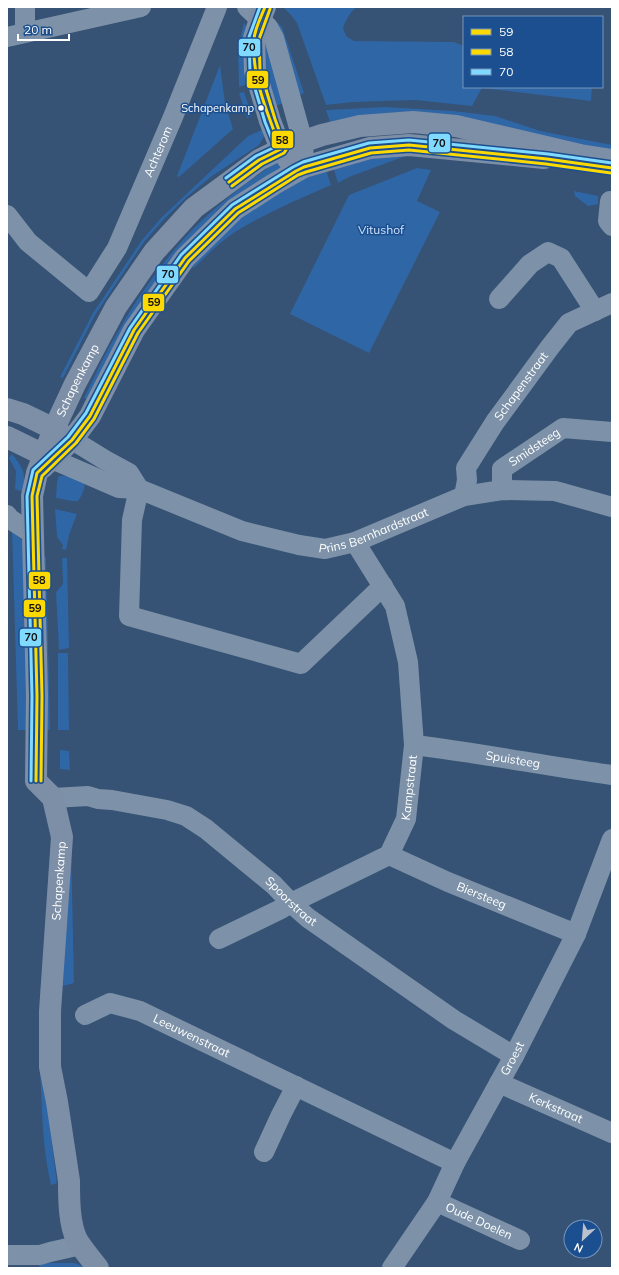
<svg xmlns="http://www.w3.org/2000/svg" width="619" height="1275" font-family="Mulish,sans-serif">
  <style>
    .green { fill: #2f66a5 }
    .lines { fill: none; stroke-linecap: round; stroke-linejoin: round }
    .minor { stroke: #7d92a8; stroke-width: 20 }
    .major { stroke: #7d8ea7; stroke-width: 22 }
    .bus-1-casing { stroke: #1b4f8f; stroke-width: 6 }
    .bus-2-casing { stroke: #1b4f8f; stroke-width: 6 }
    .bus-3-casing { stroke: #1b4f8f; stroke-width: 6 }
    .bus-1 { stroke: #fcd900; stroke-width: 3 }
    .bus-2 { stroke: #fcd900; stroke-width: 3 }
    .bus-3 { stroke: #80d9ff; stroke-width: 3 }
    .bus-dot { fill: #fff; stroke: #1b4f8f; stroke-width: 1.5 }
    .labels { text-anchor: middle; stroke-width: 3; stroke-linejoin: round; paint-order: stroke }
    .bus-label { font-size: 11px; fill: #fff; stroke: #1b4f8f; text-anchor: end }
    .street-label { font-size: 12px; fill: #fff; stroke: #1b4f8f }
    .park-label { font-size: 12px; fill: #cfe3fa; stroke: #1b4f8f }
    .line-badge { stroke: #1b4f8f; stroke-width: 1.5 }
    .pale-badge-label { font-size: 11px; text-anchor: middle; font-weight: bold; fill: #111 }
  </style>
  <rect width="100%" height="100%" fill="#365274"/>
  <g class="green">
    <path d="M 285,7 L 357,7 C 350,12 346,20 343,28 L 346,36 L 354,41 L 454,42 L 464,46 L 464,87 L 592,87 L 591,101 L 482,88 L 472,106 L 415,100 L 353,102 L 326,105 L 297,23 L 291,15 L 284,8 Z"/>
    <path d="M 244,22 L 247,28 L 250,83 L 239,87 L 238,49 Z"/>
    <path d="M 277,22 L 282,27 L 304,93 L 295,97 L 276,28 Z"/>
    <path d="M 265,37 L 286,102 L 275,106 L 264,67 Z"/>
    <path d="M 220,65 L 225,103 L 233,129 L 179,177 L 177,176 Z"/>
    <path d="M 244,92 L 252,116 L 247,118 L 239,93 Z"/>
    <path d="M 386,107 L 453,111 L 495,116 L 540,131 L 612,145 L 612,154 L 504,130 L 332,128 L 326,110 Z"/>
    <path d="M 264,129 L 265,135 L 259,145 L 212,176 L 189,195 L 164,219 L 144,242 L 95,315 L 63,378 L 60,377 L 93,313 L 142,240 L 162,217 L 248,136 Z"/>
    <path d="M 411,154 L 349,177 L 338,183 L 333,167 L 372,155 Z"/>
    <path d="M 281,159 L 282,171 L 225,211 L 91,401 L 84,398 C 95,375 106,351 119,330 C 138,296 166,257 193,229 C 219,203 250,180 281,159 Z"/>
    <path d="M 325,167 L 331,185 C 299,199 266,213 235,232 C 220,242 207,255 194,268 L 192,267 L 230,219 Z"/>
    <path d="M 417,168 L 431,170 L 417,201 L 440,212 L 369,353 L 290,314 L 349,195 Z"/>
    <path d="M 574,191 L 598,196 L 598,204 L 588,206 L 575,196 Z"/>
    <path d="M 12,454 C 24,469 26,473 23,492 L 15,489 L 16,471 L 9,458 Z"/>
    <path d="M 59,476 L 66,476 L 84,481 C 86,488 82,495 78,501 L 72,501 L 56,498 L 57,482 Z"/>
    <path d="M 55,509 L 77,514 L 69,535 L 66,550 L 62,549 L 63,545 L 57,537 Z"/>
    <path d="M 12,531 L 24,542 L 27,730 L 18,730 Z"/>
    <path d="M 44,555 L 46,558 L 50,730 L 45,730 Z"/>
    <path d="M 62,558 L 67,558 L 69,648 L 59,650 L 56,592 L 63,584 Z"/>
    <path d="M 58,653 L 68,653 L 69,730 L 58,730 Z"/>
    <path d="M 60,750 L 69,751 L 70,770 L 60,769 Z"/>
    <path d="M 69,842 L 71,843 L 74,983 L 63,986 Z"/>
    <path d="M 41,1057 L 57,1183 L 51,1185 C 42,1147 42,1107 40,1068 Z"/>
    <path d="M 40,1263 L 74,1263 L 89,1268 L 40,1268 L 39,1266 Z"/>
  </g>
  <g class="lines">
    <g class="minor">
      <path d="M 25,7 L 25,32"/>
      <path d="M 247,7 L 268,27 L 274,38 L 303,142 L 304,167"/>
      <path d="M 7,37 L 141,7"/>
      <path d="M 610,201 L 608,221 L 612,226"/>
      <path id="s1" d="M 7,215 L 28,242 L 89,292 L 117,248 L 173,117 L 217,7"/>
      <path d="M 499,299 L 530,264 L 548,252 L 561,258 L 595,311"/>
      <path d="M 58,431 L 105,460 L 129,473 L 139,489"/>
      <path id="s2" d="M 52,459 L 119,488 L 139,489 L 242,531 L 299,545 L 325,549 L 355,542 L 464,496 L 502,490 L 555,491 L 612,507"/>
      <path d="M 139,489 L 132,520 L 129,616 L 301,664 L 383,586"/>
      <path id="s3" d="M 502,490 L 502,469 L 563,428 L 612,432"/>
      <path id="s4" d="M 464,496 L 467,480 L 466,468 L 495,422 L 550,347 L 569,323 L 612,303"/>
      <path d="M 7,515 L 10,519 L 33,534"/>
      <path id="s5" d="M 414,745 C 480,753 546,766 612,775"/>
      <path id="s6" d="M 53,798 L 88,796 L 98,799 L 112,800 L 167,810 L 186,816 L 206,829 L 274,885 L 291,903 L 308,918 L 454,1020 L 514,1056"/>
      <path id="s7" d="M 389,855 L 448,882 L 576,934"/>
      <path id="s8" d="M 219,939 L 281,909 L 291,903 L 389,855 L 406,819 L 414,745 L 408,662 L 395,606 L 355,542"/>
      <path id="s9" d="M 85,1015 L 110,1003 L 140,1011 L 455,1163"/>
      <path id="s10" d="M 499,1083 L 612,1133"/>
      <path d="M 264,1152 L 281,1115 L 296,1086"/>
      <path id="s11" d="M 437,1202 L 520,1240"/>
      <path d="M 7,1255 L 40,1255 L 50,1252 L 81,1245"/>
      <path id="s12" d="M 392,1268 L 437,1202 L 455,1163 L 514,1056 L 576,934 L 612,839"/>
    </g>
    <g class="major">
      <path d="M 265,7 L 260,19 L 254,38 L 255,71 L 270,121 L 281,149 L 290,162"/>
      <path d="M 7,409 L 23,414 L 54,429"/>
      <path d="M 7,437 L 52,459"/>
      <path d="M 42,468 L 72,440 L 90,416 L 134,330 L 185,258 L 235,209 L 274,184 L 304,167 L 370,148 L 409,145 L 544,158"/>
      <path id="s13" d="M 98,1268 C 91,1259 83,1250 77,1240 C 69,1224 69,1199 69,1181 L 57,1102 L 50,1067 L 50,1011 L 62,837 L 53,798 L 36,781 L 37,696 L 32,496 L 37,473 L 54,429 L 75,384 L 116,307 L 154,252 L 194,208 L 259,160 L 281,149 L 322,135 L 360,126 L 413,122 L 456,126 L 580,155 L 612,160"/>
    </g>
    <g class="bus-1-casing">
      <g id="bus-1">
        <path d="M 229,182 L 259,160 L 281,149 C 268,115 251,76 254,39 C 255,28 261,17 265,7"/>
        <path d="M 36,781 L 37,696 L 32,496 L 37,473 L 72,440 L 90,416 L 134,330 L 185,258 L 235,209 L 296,171 L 304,167 L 370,148 L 409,145 L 547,159 L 612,168"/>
      </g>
    </g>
    <g class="bus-2-casing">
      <g id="bus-2">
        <path d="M 232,186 L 262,164 L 284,153 L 286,150 L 275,119 L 260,70 L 259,39 L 270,9"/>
        <path d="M 41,781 L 42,696 L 37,496 L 42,476 L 76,443 L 94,419 L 138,333 L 189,261 L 238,213 L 298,175 L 306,172 L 371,153 L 409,150 L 546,164 L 611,173"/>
      </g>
    </g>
    <g class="bus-3-casing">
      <g id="bus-3">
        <path d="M 226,178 L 256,156 L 275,147 L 265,122 L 250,72 L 249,37 L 260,7"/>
        <path d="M 31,781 L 32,696 L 27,496 L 33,470 L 68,437 L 86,413 L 130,328 L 181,255 L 232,205 L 293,167 L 303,162 L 369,143 L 409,140 L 548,154 L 612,163"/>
      </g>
    </g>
    <use href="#bus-1" class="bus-1"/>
    <use href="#bus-2" class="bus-2"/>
    <use href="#bus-3" class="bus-3"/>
  </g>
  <circle class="bus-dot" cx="261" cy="108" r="3.5"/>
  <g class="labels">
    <g class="bus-label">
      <text x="254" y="112">Schapenkamp</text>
    </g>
    <g class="street-label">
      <text dy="4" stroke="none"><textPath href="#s1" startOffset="270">Achterom</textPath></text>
      <text dy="4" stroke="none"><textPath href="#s13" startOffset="915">Schapenkamp</textPath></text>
      <text dy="4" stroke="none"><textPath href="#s4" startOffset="127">Schapenstraat</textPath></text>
      <text dy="4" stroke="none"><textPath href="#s3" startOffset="60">Smidsteeg</textPath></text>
      <text dy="4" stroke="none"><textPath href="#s2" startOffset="341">Prins Bernhardstraat</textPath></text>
      <text dy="4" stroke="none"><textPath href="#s5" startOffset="100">Spuisteeg</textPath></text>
      <text dy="4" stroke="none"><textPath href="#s8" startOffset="261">Kampstraat</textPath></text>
      <text dy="4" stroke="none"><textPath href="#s13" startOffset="397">Schapenkamp</textPath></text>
      <text dy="4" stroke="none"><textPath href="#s7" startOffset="101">Biersteeg</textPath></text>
      <text dy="4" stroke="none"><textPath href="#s6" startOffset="271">Spoorstraat</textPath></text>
      <text dy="4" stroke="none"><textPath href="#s9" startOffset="116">Leeuwenstraat</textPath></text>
      <text dy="4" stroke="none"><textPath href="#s12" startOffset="242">Groest</textPath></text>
      <text dy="4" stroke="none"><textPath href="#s10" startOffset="62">Kerkstraat</textPath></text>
      <text dy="4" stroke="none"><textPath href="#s11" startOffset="46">Oude Doelen</textPath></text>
    </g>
    <g class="park-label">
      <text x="381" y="234">Vitushof</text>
    </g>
  </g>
  <g class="line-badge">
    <rect x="238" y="38" width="23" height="19" rx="4" fill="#80d9ff"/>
    <rect x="246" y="70" width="23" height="19" rx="4" fill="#fcd900"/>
    <rect x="271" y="130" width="23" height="19" rx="4" fill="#fcd900"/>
    <rect x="428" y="133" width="23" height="20" rx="4" fill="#80d9ff"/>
    <rect x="156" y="265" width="23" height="19" rx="4" fill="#80d9ff"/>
    <rect x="142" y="293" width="23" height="19" rx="4" fill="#fcd900"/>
    <rect x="28" y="571" width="23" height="19" rx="4" fill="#fcd900"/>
    <rect x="23" y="599" width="23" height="19" rx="4" fill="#fcd900"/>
    <rect x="19" y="628" width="23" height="19" rx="4" fill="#80d9ff"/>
  </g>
  <g class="pale-badge-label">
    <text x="249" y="51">70</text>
    <text x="258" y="84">59</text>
    <text x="282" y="144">58</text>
    <text x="439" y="147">70</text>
    <text x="168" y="278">70</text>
    <text x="154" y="306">59</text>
    <text x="39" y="584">58</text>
    <text x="35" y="612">59</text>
    <text x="31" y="641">70</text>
  </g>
  <rect width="619" height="1275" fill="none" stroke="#ffffff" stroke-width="16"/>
  <rect x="463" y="16" width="140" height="72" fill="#1b4f8f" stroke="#7695bc"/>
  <rect x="471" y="29" width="20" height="6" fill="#fcd900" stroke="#7695bc"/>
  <text x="499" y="36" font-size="12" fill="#ffffff">59</text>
  <rect x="471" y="49" width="20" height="6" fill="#fcd900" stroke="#7695bc"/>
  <text x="499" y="56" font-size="12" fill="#ffffff">58</text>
  <rect x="471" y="69" width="20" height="6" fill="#80d9ff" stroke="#7695bc"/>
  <text x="499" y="76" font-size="12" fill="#ffffff">70</text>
  <g transform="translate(583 1239) rotate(206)"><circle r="19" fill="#1b4f8f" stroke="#7695bc"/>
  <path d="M0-3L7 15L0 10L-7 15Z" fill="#b9c2ce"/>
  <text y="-6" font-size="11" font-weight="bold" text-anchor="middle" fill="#ffffff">N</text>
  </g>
  <path d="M18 34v6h51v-6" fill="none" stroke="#ffffff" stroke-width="2"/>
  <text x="24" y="34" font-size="12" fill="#ffffff" stroke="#1b4f8f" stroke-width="3" paint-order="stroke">20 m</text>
</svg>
